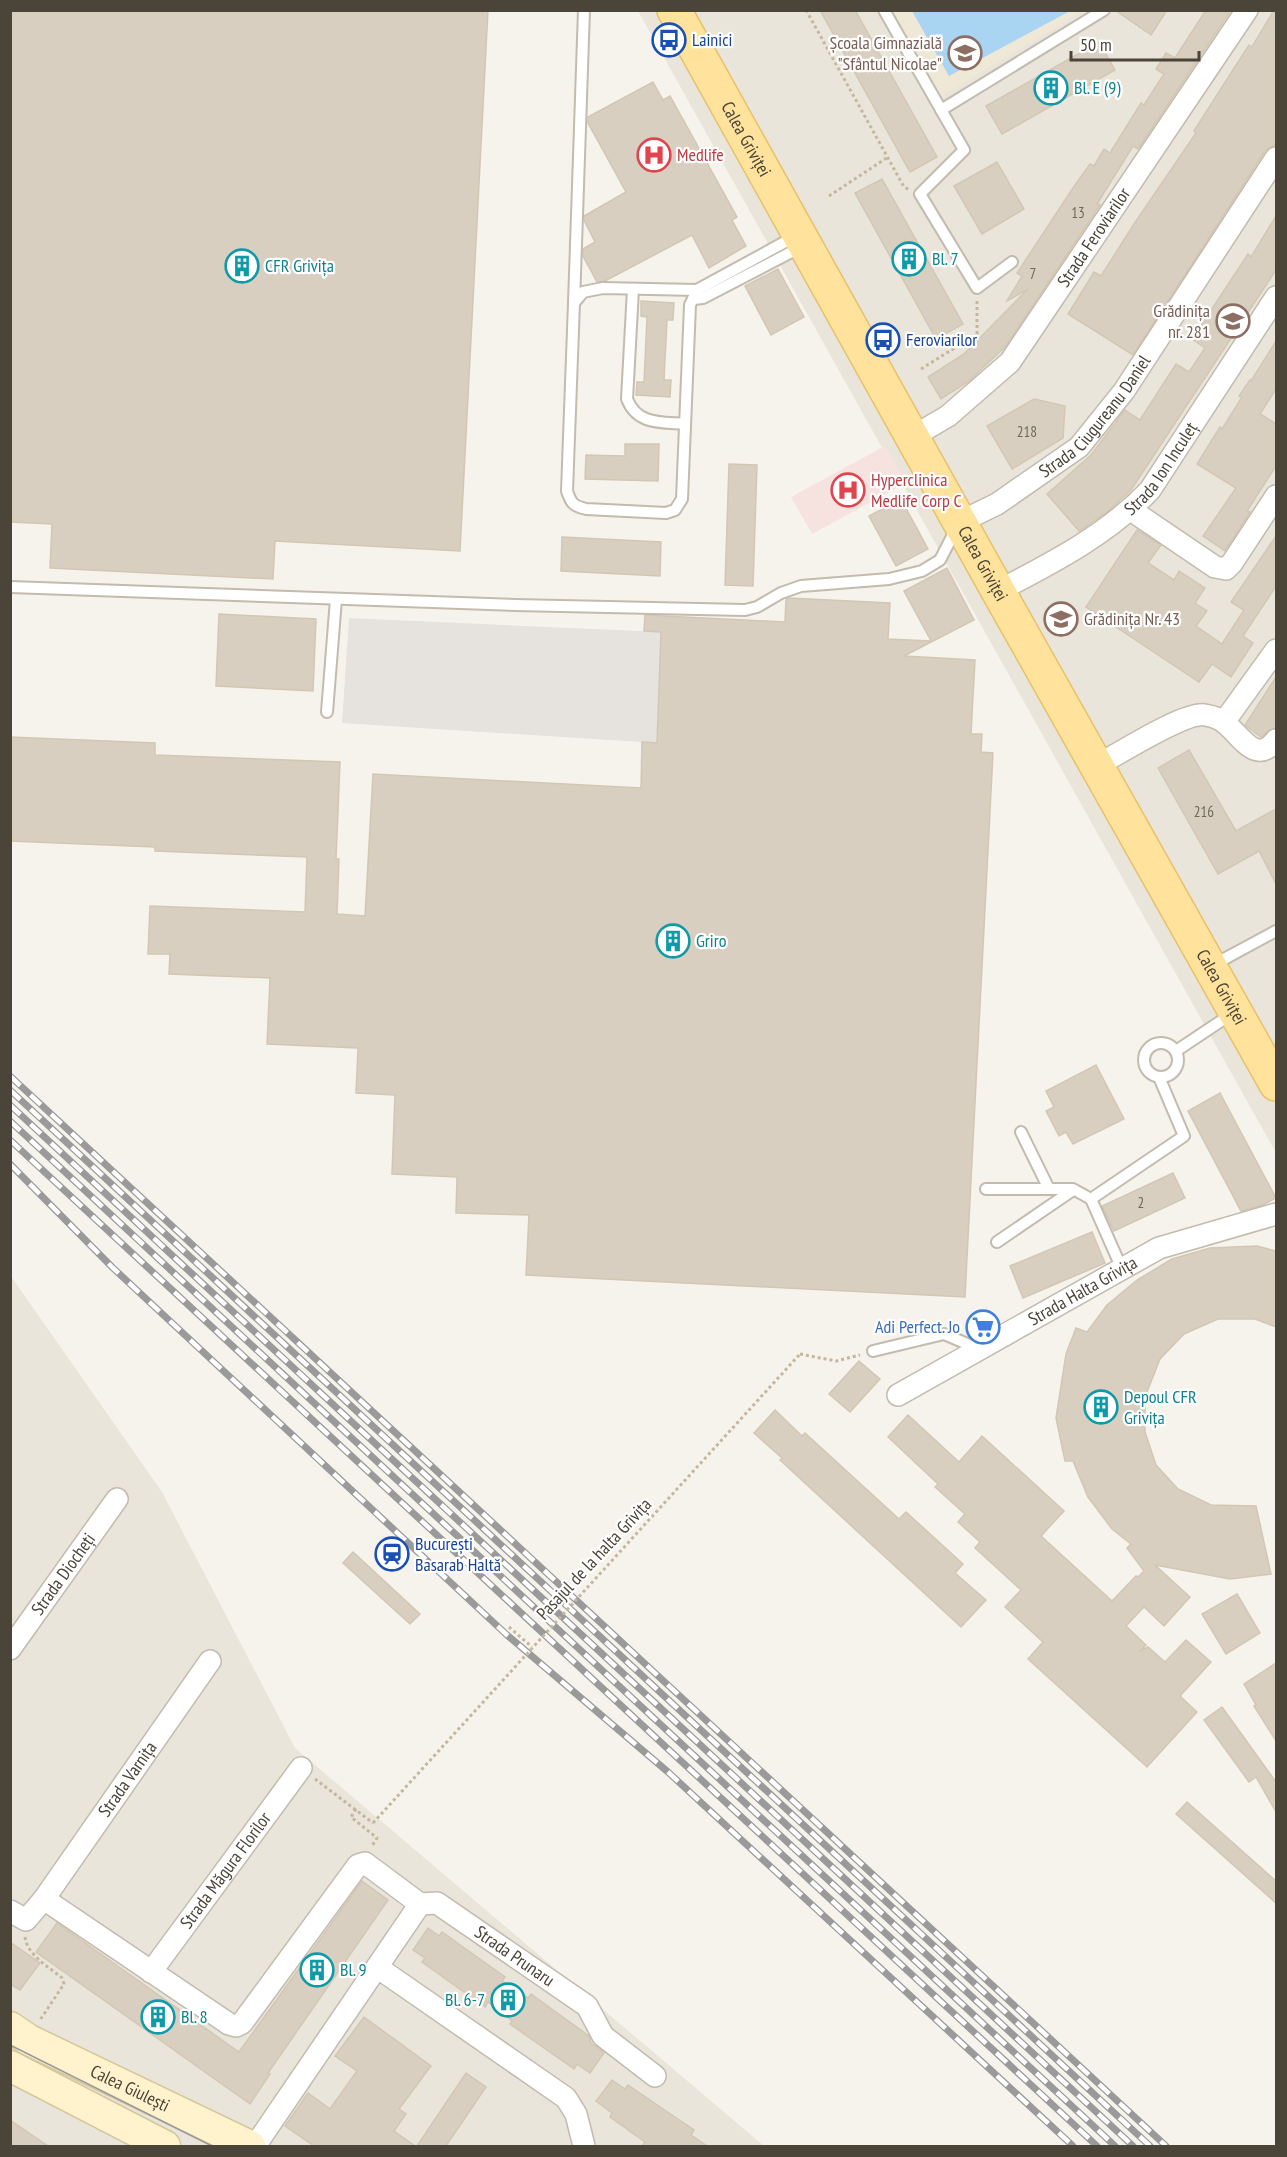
<svg xmlns="http://www.w3.org/2000/svg" width="1287" height="2157" font-family="'PT Sans Narrow',sans-serif">
  <style>
    .residential { fill: #eae5da }
    .industrial { fill: #e6e2dd }
    .education { fill: #efe8d6 }
    .medical { fill: #f6e3e0 }
    .water { fill: #a9d4f2 }
    .building { fill: #d8cfc1; stroke: #d3c7b4; stroke-width: 1.5 }
    .lines { fill: none; stroke-linecap: round; stroke-linejoin: round }
    .service-casing { stroke: #c2bbae; stroke-width: 14 }
    .minor-casing { stroke: #c2bbae; stroke-width: 24 }
    .secondary-casing { stroke: #d6c79b; stroke-width: 33 }
    .primary-casing { stroke: #e6c16a; stroke-width: 36 }
    .path { stroke: #c4b79f; stroke-width: 3; stroke-dasharray: 3 3; stroke-linecap: butt }
    .service { stroke: #fff; stroke-width: 10 }
    .minor { stroke: #fff; stroke-width: 21 }
    .secondary { stroke: #fff3cd; stroke-width: 30 }
    .primary { stroke: #ffe39c; stroke-width: 33 }
    .tram { stroke: #9a9a9a; stroke-width: 1.5 }
    .rail-casing { stroke: #9a9a9a; stroke-width: 7 }
    .rail { stroke: #fff; stroke-width: 4.5; stroke-dasharray: 14; stroke-linecap: butt }
    .path-bridge { stroke: #c4b79f; stroke-width: 3; stroke-dasharray: 3 3; stroke-linecap: butt }
    .labels { text-anchor: middle; stroke-width: 4.5; stroke-linejoin: round; paint-order: stroke }
    .number-label { font-size: 15px; fill: #6e675b }
    .transit-label { font-size: 18px; fill: #164399; stroke: #fff; text-anchor: start }
    .education-label { font-size: 18px; fill: #785e54; stroke: #fff; text-anchor: end }
    .culture-label { font-size: 18px; fill: #0d838f; stroke: #fff; text-anchor: start }
    .street-label { font-size: 18px; fill: #4b4439; stroke: #fff }
    .health-label { font-size: 18px; fill: #be3a42; stroke: #fff; text-anchor: start }
    .shop-label { font-size: 18px; fill: #366cbe; stroke: #fff; text-anchor: end }
  </style>
  <rect width="100%" height="100%" fill="#f6f3ec"/>
  <g class="residential">
    <path d="M 638,11 L 1276,11 L 1276,1153 Z"/>
    <path d="M 10,1275 L 162,1492 L 295,1748 L 764,2146 L 11,2146 Z"/>
  </g>
  <path class="industrial" d="M 349,618 L 661,632 L 657,743 L 342,723 Z"/>
  <path class="education" d="M 893,11 L 1083,11 L 941,96 Z"/>
  <path class="medical" d="M 885,446 L 906,483 L 812,534 L 791,497 Z"/>
  <path class="water" d="M 912,11 L 1070,11 L 949,76 Z"/>
  <g class="building">
    <path d="M 10,10 L 488,10 L 460,551 L 275,541 L 273,579 L 50,568 L 52,524 L 10,522 Z"/>
    <path d="M 820,10 L 855,10 L 937,157 L 910,172 Z"/>
    <path d="M 1115,10 L 1167,10 L 1151,35 Z"/>
    <path d="M 1206,10 L 1231,10 L 1138,149 L 1133,146 L 1097,204 L 1100,205 L 1005,347 L 969,381 L 941,399 L 928,377 L 964,354 L 1028,289 L 1007,301 L 1022,276 L 1017,273 L 1073,188 L 1090,164 L 1094,166 L 1104,149 L 1110,153 L 1141,103 L 1144,105 L 1164,74 L 1156,69 L 1166,53 L 1175,58 Z"/>
    <path d="M 1274,10 L 1276,10 L 1276,145 L 1270,147 L 1265,151 L 1133,355 L 1068,314 L 1094,272 L 1101,276 L 1134,224 L 1196,133 L 1194,131 L 1222,87 L 1249,45 L 1252,47 Z"/>
    <path d="M 1099,42 L 1115,70 L 1002,134 L 986,106 Z"/>
    <path d="M 653,82 L 663,100 L 670,96 L 737,217 L 732,220 L 746,246 L 709,268 L 692,235 L 605,281 L 597,282 L 583,256 L 583,249 L 595,242 L 584,220 L 584,216 L 626,192 L 588,123 L 588,117 Z"/>
    <path d="M 997,162 L 1024,209 L 982,234 L 954,186 Z"/>
    <path d="M 882,179 L 963,324 L 936,339 L 855,193 Z"/>
    <path d="M 1276,216 L 1276,270 L 1131,490 L 1107,512 L 1079,531 L 1047,494 L 1091,455 L 1125,410 L 1140,420 L 1176,364 L 1189,372 L 1205,348 L 1192,339 L 1248,254 L 1251,257 Z"/>
    <path d="M 778,269 L 804,317 L 771,335 L 745,286 Z"/>
    <path d="M 641,301 L 674,303 L 673,320 L 667,320 L 664,380 L 671,380 L 670,397 L 636,395 L 637,382 L 644,382 L 647,317 L 641,316 Z"/>
    <path d="M 1276,341 L 1276,389 L 1260,414 L 1276,424 L 1276,466 L 1247,511 L 1250,512 L 1225,551 L 1203,536 L 1236,488 L 1197,464 L 1220,427 L 1222,429 L 1242,397 L 1239,396 L 1250,380 L 1251,381 Z"/>
    <path d="M 1034,399 L 1065,406 L 1063,438 L 1012,469 L 987,426 Z"/>
    <path d="M 625,444 L 659,444 L 658,481 L 585,479 L 586,455 L 625,456 Z"/>
    <path d="M 729,464 L 757,465 L 753,586 L 725,585 Z"/>
    <path d="M 901,499 L 928,549 L 896,566 L 869,516 Z"/>
    <path d="M 1137,530 L 1161,545 L 1148,563 L 1174,580 L 1179,571 L 1205,588 L 1195,603 L 1207,611 L 1196,626 L 1222,644 L 1244,610 L 1231,602 L 1276,536 L 1276,586 L 1243,636 L 1253,643 L 1231,677 L 1212,664 L 1199,682 L 1086,607 Z"/>
    <path d="M 562,537 L 661,542 L 660,576 L 561,571 Z"/>
    <path d="M 947,568 L 974,620 L 904,656 L 975,660 L 971,734 L 982,734 L 981,752 L 993,753 L 965,1297 L 526,1275 L 529,1215 L 456,1213 L 457,1177 L 392,1174 L 395,1095 L 356,1093 L 358,1048 L 267,1044 L 270,978 L 169,974 L 170,954 L 148,954 L 150,906 L 305,912 L 307,857 L 155,851 L 155,847 L 10,841 L 10,737 L 155,743 L 155,755 L 340,762 L 336,859 L 339,859 L 337,914 L 365,916 L 373,774 L 641,788 L 642,742 L 657,743 L 661,632 L 644,631 L 645,615 L 785,622 L 786,599 L 789,598 L 890,603 L 888,639 L 931,641 L 904,591 Z"/>
    <path d="M 219,614 L 316,619 L 313,691 L 216,686 Z"/>
    <path d="M 1276,677 L 1276,728 L 1268,731 L 1261,737 L 1245,725 Z"/>
    <path d="M 1189,750 L 1236,831 L 1276,809 L 1276,884 L 1259,851 L 1218,874 L 1158,768 Z"/>
    <path d="M 1096,1065 L 1124,1119 L 1073,1144 L 1066,1132 L 1059,1136 L 1046,1111 L 1054,1107 L 1046,1091 Z"/>
    <path d="M 1220,1093 L 1276,1198 L 1263,1205 L 1241,1211 L 1188,1111 Z"/>
    <path d="M 1173,1173 L 1185,1198 L 1114,1231 L 1102,1206 Z"/>
    <path d="M 1092,1232 L 1105,1263 L 1023,1298 L 1010,1266 Z"/>
    <path d="M 1257,1246 L 1276,1251 L 1276,1327 L 1255,1319 L 1218,1319 L 1184,1334 L 1160,1359 L 1145,1397 L 1145,1432 L 1156,1465 L 1178,1489 L 1211,1505 L 1256,1506 L 1271,1574 L 1230,1579 L 1155,1565 L 1190,1597 L 1164,1626 L 1144,1607 L 1126,1626 L 1146,1645 L 1140,1651 L 1148,1647 L 1165,1662 L 1186,1640 L 1211,1662 L 1180,1696 L 1197,1712 L 1147,1767 L 1028,1659 L 1043,1642 L 1005,1607 L 1021,1590 L 975,1548 L 980,1542 L 958,1522 L 965,1514 L 935,1487 L 938,1484 L 888,1437 L 908,1415 L 959,1462 L 982,1436 L 1064,1511 L 1041,1536 L 1112,1601 L 1136,1576 L 1138,1577 L 1144,1571 L 1127,1548 L 1131,1544 L 1112,1529 L 1088,1497 L 1073,1461 L 1065,1461 L 1056,1418 L 1066,1354 L 1076,1328 L 1087,1332 L 1107,1305 L 1137,1280 L 1172,1259 L 1210,1248 Z"/>
    <path d="M 859,1361 L 880,1379 L 850,1412 L 829,1394 Z"/>
    <path d="M 775,1410 L 802,1436 L 805,1433 L 899,1519 L 906,1512 L 963,1564 L 955,1573 L 986,1600 L 961,1627 L 780,1460 L 782,1458 L 754,1433 Z"/>
    <path d="M 353,1552 L 420,1614 L 410,1624 L 343,1563 Z"/>
    <path d="M 1237,1594 L 1260,1633 L 1226,1654 L 1202,1614 Z"/>
    <path d="M 1276,1663 L 1276,1741 L 1254,1706 L 1256,1705 L 1244,1684 Z"/>
    <path d="M 1222,1707 L 1276,1782 L 1276,1812 L 1256,1777 L 1249,1782 L 1204,1720 Z"/>
    <path d="M 1187,1802 L 1276,1881 L 1276,1903 L 1176,1814 Z"/>
    <path d="M 362,1881 L 388,1900 L 268,2073 L 270,2074 L 250,2104 L 36,1952 L 57,1923 L 239,2052 Z"/>
    <path d="M 428,1928 L 439,1936 L 442,1932 L 505,1977 L 502,1981 L 528,1998 L 531,1994 L 589,2036 L 591,2043 L 604,2053 L 590,2073 L 577,2064 L 574,2069 L 510,2024 L 512,2021 L 501,2011 L 488,2002 L 485,2007 L 422,1962 L 425,1958 L 413,1950 Z"/>
    <path d="M 10,1942 L 40,1963 L 20,1990 L 10,1984 Z"/>
    <path d="M 364,2017 L 431,2066 L 399,2109 L 406,2114 L 394,2131 L 415,2146 L 314,2146 L 285,2126 L 308,2093 L 330,2109 L 357,2071 L 335,2056 Z"/>
    <path d="M 466,2073 L 486,2087 L 446,2146 L 417,2146 Z"/>
    <path d="M 612,2080 L 625,2089 L 628,2085 L 666,2111 L 694,2130 L 691,2135 L 707,2146 L 642,2146 L 645,2142 L 610,2117 L 612,2113 L 596,2101 Z"/>
    <path d="M 10,2120 L 48,2146 L 10,2146 Z"/>
  </g>
  <g class="lines">
    <g class="service-casing">
      <g id="service">
        <path d="M 884,10 L 964,150 L 920,194 L 977,288 L 1012,262"/>
        <path d="M 941,110 L 1104,10"/>
        <path d="M 633,289 L 627,399 C 637,425 661,422 685,424"/>
        <path d="M 697,290 L 603,288 L 583,292 L 574,303 L 567,491 C 571,503 573,506 586,509 L 666,513 L 675,510 L 682,499 L 690,305 L 697,290 L 796,236"/>
        <path d="M 693,299 L 703,298 L 803,246"/>
        <path d="M 574,303 L 584,10"/>
        <path d="M 10,587 L 515,605 L 745,610 L 757,607 L 781,593 L 801,586 L 889,579 L 922,571 L 940,560 L 956,529"/>
        <path d="M 327,712 L 336,599"/>
        <path d="M 1213,965 L 1276,931"/>
        <circle cx="1161" cy="1060" r="17"/>
        <path d="M 1176,1051 L 1233,1013"/>
        <path d="M 1021,1132 L 1049,1189"/>
        <path d="M 986,1189 L 1073,1189 L 1091,1199 L 1184,1136 L 1159,1077"/>
        <path d="M 1091,1199 L 1122,1269"/>
        <path d="M 997,1242 L 1073,1190"/>
        <path d="M 873,1351 L 944,1334 L 979,1349"/>
      </g>
    </g>
    <g class="minor-casing">
      <g id="minor">
        <path id="s1" d="M 912,437 L 948,416 L 1010,362 L 1247,10"/>
        <path d="M 1131,510 L 1215,567 L 1226,569 L 1232,563 L 1276,496"/>
        <path id="s2" d="M 960,522 L 997,504 L 1079,447 L 1124,391 L 1276,158"/>
        <path id="s3" d="M 998,591 C 1052,563 1107,535 1150,490 L 1276,297"/>
        <path d="M 1224,722 L 1276,650"/>
        <path d="M 1096,766 C 1117,755 1185,711 1205,715 C 1211,716 1221,719 1226,724 C 1243,738 1256,765 1276,740"/>
        <path id="s4" d="M 898,1395 L 1159,1248 L 1276,1214"/>
        <path id="s5" d="M 10,1649 L 117,1499"/>
        <path id="s6" d="M 44,1899 L 210,1661"/>
        <path id="s7" d="M 420,1904 L 437,1903 L 587,2006 L 603,2036 L 655,2076"/>
        <path d="M 10,1911 L 26,1920 L 44,1899 L 229,2024 L 236,2026 L 242,2023 L 358,1865 L 365,1863 L 420,1904"/>
        <path d="M 377,1967 L 566,2098 L 576,2114 L 584,2146"/>
        <path id="s8" d="M 151,1972 L 301,1768"/>
        <path d="M 255,2146 L 420,1904"/>
      </g>
    </g>
    <g class="secondary-casing">
      <g id="secondary">
        <path id="s9" d="M 10,2027 L 29,2040 L 250,2146"/>
        <path d="M 10,2066 L 165,2146"/>
      </g>
    </g>
    <g class="primary-casing">
      <g id="primary">
        <path id="s10" d="M 674,10 L 998,591 L 1276,1084"/>
      </g>
    </g>
    <g class="path">
      <path d="M 806,10 L 904,187 L 910,190"/>
      <path d="M 829,196 L 888,157"/>
      <path d="M 921,369 L 977,334 L 977,299"/>
      <path d="M 800,1354 L 836,1361 L 860,1355"/>
      <path d="M 509,1627 L 532,1647"/>
      <path d="M 315,1779 L 373,1823"/>
      <path d="M 356,1809 L 351,1817 L 377,1838 L 372,1846"/>
      <path d="M 25,1937 C 27,1955 49,1967 62,1978 L 64,1984 L 40,2020"/>
    </g>
    <use href="#service" class="service"/>
    <use href="#minor" class="minor"/>
    <use href="#secondary" class="secondary"/>
    <use href="#primary" class="primary"/>
    <path class="tram" d="M 10,2045 L 212,2146"/>
    <g class="rail-casing">
      <g id="rail">
        <path d="M 10,1076 L 1166,2146"/>
        <path d="M 10,1090 L 1150,2146"/>
        <path d="M 10,1105 L 1133,2146"/>
        <path d="M 10,1121 L 1115,2146"/>
        <path d="M 10,1140 L 1097,2146"/>
        <path d="M 10,1164 L 113,1268 L 507,1635 L 668,1772 L 1073,2146"/>
      </g>
    </g>
    <use href="#rail" class="rail"/>
    <path class="path-bridge" d="M 373,1823 L 800,1354"/>
  </g>
  <defs>
    <g id="bus-ring" transform="scale(1.725)"><circle r="9.5" fill="#fff" stroke="#1a4fb4" stroke-width="1.5"/><path d="M-5-6H5V4H4V6H2V4H-2V6H-4V4H-5ZM-3.5-4V0h7V-4ZM-3.5 1.2v1.5H-2V1.2ZM2 1.2v1.5H3.5V1.2Z" fill="#1a4fb4"/></g>
    <g id="school-ring" transform="scale(1.725)"><circle r="9.5" fill="#fff" stroke="#8d6e63" stroke-width="1.5"/><path d="M0-5L7-2L0 1L-7-2ZM-4 1L0 2.5L4 1V4Q0 6-4 4Z" fill="#8d6e63"/></g>
    <g id="building-ring" transform="scale(1.725)"><circle r="9.5" fill="#fff" stroke="#0f9aa8" stroke-width="1.5"/><path d="M-4-6H4V6H1V3H-1V6H-4ZM-2.5-4.3h1.7v1.8h-1.7ZM.8-4.3h1.7v1.8H.8ZM-2.5-1h1.7V.8h-1.7ZM.8-1h1.7V.8H.8Z" fill="#0f9aa8"/></g>
    <g id="hospital-ring" transform="scale(1.725)"><circle r="9.5" fill="#fff" stroke="#e0444e" stroke-width="1.5"/><path d="M-5-5h3v3.5h4V-5h3V5h-3V1.5h-4V5h-3Z" fill="#e0444e"/></g>
    <g id="supermarket-ring" transform="scale(1.725)"><circle r="9.5" fill="#fff" stroke="#3f7fe0" stroke-width="1.5"/><path d="M-6-5.5h2.5l.6 2H6L4.5 2H-2.5L-4.4-4H-6ZM-1.5 3.2a1.3 1.3 0 1 0 .1 0ZM3 3.2a1.3 1.3 0 1 0 .1 0Z" fill="#3f7fe0"/></g>
    <g id="station-ring" transform="scale(1.725)"><circle r="9.5" fill="#fff" stroke="#1a4fb4" stroke-width="1.5"/><path d="M-3-6H3Q5-6 5-4V2Q5 4 3 4L4.5 6H3L1.5 4h-3L-3 6H-4.5L-3 4Q-5 4-5 2V-4Q-5-6-3-6ZM-3.5-4v3h7v-3ZM-3.5 1v1.5H-2V1ZM2 1v1.5H3.5V1Z" fill="#1a4fb4"/></g>
  </defs>
  <g fill-rule="evenodd">
    <use href="#bus-ring" x="669" y="40"/>
    <use href="#school-ring" x="965" y="53"/>
    <use href="#building-ring" x="1051" y="88"/>
    <use href="#hospital-ring" x="654" y="155"/>
    <use href="#building-ring" x="909" y="259"/>
    <use href="#building-ring" x="242" y="266"/>
    <use href="#school-ring" x="1233" y="321"/>
    <use href="#bus-ring" x="883" y="340"/>
    <use href="#hospital-ring" x="848" y="490"/>
    <use href="#school-ring" x="1061" y="619"/>
    <use href="#building-ring" x="673" y="941"/>
    <use href="#supermarket-ring" x="983" y="1327"/>
    <use href="#building-ring" x="1101" y="1407"/>
    <use href="#station-ring" x="392" y="1554"/>
    <use href="#building-ring" x="317" y="1970"/>
    <use href="#building-ring" x="508" y="2000"/>
    <use href="#building-ring" x="158" y="2017"/>
  </g>
  <g class="labels">
    <g class="number-label">
      <text x="1078" y="218">13</text>
      <text x="1033" y="279">7</text>
      <text x="1027" y="437">218</text>
      <text x="1204" y="817">216</text>
      <text x="1141" y="1208">2</text>
    </g>
    <g class="transit-label">
      <text x="692" y="46">Lainici</text>
      <text x="906" y="346">Feroviarilor</text>
      <text x="415" y="1550">București<tspan x="415" dy="21">Basarab Haltă</tspan></text>
    </g>
    <g class="education-label">
      <text x="942" y="49">Școala Gimnazială<tspan x="942" dy="21">"Sfântul Nicolae"</tspan></text>
      <text x="1210" y="317">Grădinița<tspan x="1210" dy="21">nr. 281</tspan></text>
      <text x="1084" y="625" text-anchor="start">Grădinița Nr. 43</text>
    </g>
    <g class="culture-label">
      <text x="1074" y="94">Bl. E (9)</text>
      <text x="932" y="265">Bl. 7</text>
      <text x="265" y="272">CFR Grivița</text>
      <text x="696" y="947">Griro</text>
      <text x="1124" y="1403">Depoul CFR<tspan x="1124" dy="21">Grivița</tspan></text>
      <text x="340" y="1976">Bl. 9</text>
      <text x="485" y="2006" text-anchor="end">Bl. 6-7</text>
      <text x="181" y="2023">Bl. 8</text>
    </g>
    <g class="street-label">
      <text dy="6" stroke="none"><textPath href="#s10" startOffset="148">Calea Griviței</textPath></text>
      <text dy="6" stroke="none"><textPath href="#s1" startOffset="274">Strada Feroviarilor</textPath></text>
      <text dy="6" stroke="none"><textPath href="#s2" startOffset="174">Strada Ciugureanu Daniel</textPath></text>
      <text dy="6" stroke="none"><textPath href="#s3" startOffset="207">Strada Ion Inculeț</textPath></text>
      <text dy="6" stroke="none"><textPath href="#s10" startOffset="634">Calea Griviței</textPath></text>
      <text dy="6" stroke="none"><textPath href="#s10" startOffset="1120">Calea Griviței</textPath></text>
      <text dy="6" stroke="none"><textPath href="#s4" startOffset="212">Strada Halta Grivița</textPath></text>
      <text transform="translate(594 1559) rotate(-47)" y="6">Pasajul de la halta Grivița</text>
      <text dy="6" stroke="none"><textPath href="#s5" startOffset="92">Strada Diocheți</textPath></text>
      <text dy="6" stroke="none"><textPath href="#s6" startOffset="146">Strada Varnița</textPath></text>
      <text dy="6" stroke="none"><textPath href="#s8" startOffset="126">Strada Măgura Florilor</textPath></text>
      <text dy="6" stroke="none"><textPath href="#s7" startOffset="111">Strada Prunaru</textPath></text>
      <text dy="6" stroke="none"><textPath href="#s9" startOffset="135">Calea Giulești</textPath></text>
    </g>
    <g class="health-label">
      <text x="677" y="161">Medlife</text>
      <text x="871" y="486">Hyperclinica<tspan x="871" dy="21">Medlife Corp C</tspan></text>
    </g>
    <g class="shop-label">
      <text x="960" y="1333">Adi Perfect. Jo</text>
    </g>
  </g>
  <rect width="1287" height="2157" fill="none" stroke="#4b4439" stroke-width="24"/>
  <path d="M1071 51v9h128v-9" fill="none" stroke="#4b4439" stroke-width="3"/>
  <text x="1080" y="51" font-size="18" fill="#4b4439" stroke="#ffffff" stroke-width="4.5" paint-order="stroke">50 m</text>
</svg>
